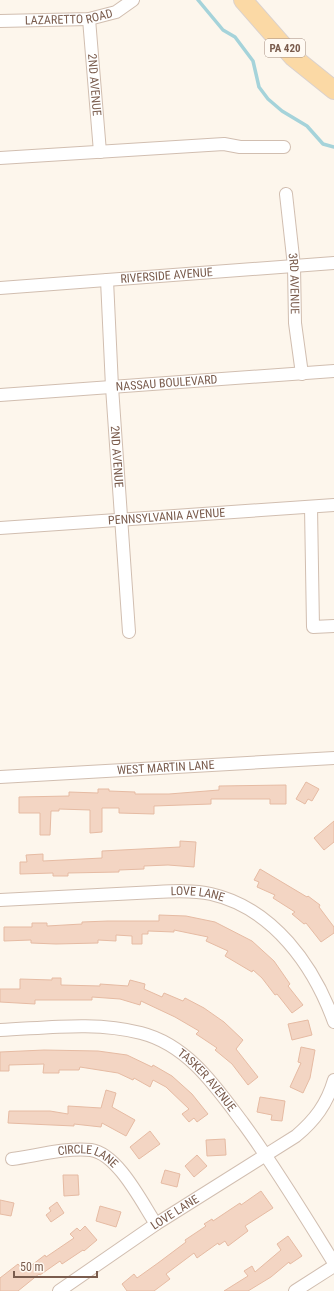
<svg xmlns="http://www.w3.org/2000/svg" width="334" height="1291" font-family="'Roboto Condensed',sans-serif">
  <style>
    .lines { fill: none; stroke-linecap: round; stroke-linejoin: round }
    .stream { stroke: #a5d3da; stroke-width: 3.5 }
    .building { fill: #f3d5c3; stroke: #e6bba3 }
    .minor-casing { stroke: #d1beb0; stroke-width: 14 }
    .primary-casing { stroke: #dad1cd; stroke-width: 20 }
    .minor { stroke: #fff; stroke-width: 12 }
    .primary { stroke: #fbd9a5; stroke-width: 18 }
    .labels { text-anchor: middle; stroke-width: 4; stroke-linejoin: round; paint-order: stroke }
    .shield { fill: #fffaf3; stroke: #a28b7f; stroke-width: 1 }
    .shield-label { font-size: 11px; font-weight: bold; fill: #7a5c4d }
    .street-label { font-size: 12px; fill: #7a5c4d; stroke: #fffaf3 }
  </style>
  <rect width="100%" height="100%" fill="#fdf6ec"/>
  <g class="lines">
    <path class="stream" d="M 198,0 L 223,30 L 235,37 L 253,61 L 259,87 L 268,99 L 282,111 L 307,126 L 323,144 L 334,147"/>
  </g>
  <g class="building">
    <path d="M 306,782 L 319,789 L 312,801 L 308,799 L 305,804 L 296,799 Z"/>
    <path d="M 286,785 L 286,804 L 270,804 L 270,799 L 211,799 L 211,804 L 154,806 L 154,814 L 119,813 L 119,808 L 102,808 L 102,832 L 90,833 L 90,810 L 59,809 L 59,811 L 51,811 L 50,835 L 40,835 L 40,813 L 19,813 L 19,797 L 69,796 L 69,792 L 98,793 L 98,789 L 109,789 L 109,791 L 135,792 L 135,794 L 169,794 L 219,790 L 219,786 Z"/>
    <path d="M 334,821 L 334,842 L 324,850 L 314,838 Z"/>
    <path d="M 180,841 L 196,842 L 194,867 L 168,865 L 144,866 L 144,869 L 119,870 L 119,872 L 68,873 L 68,876 L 53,876 L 53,873 L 20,874 L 20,862 L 27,862 L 26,855 L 43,854 L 43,861 L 102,858 L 102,851 L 180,847 Z"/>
    <path d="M 260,869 L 307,897 L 308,896 L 320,905 L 319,907 L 334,927 L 334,933 L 321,942 L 306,923 L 304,924 L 292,914 L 295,912 L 273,898 L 275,895 L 257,887 L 259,882 L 254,880 Z"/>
    <path d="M 159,915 L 186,916 L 215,922 L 252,941 L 274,961 L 290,984 L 288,986 L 303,1005 L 292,1013 L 277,994 L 275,995 L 262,978 L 253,970 L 252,972 L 225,956 L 228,951 L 206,941 L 208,937 L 174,930 L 174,932 L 148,931 L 148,934 L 142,934 L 142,944 L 132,944 L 132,936 L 116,935 L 116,941 L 98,940 L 98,943 L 56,944 L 31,943 L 31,940 L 4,941 L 4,927 L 32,927 L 32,923 L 47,923 L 47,926 L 82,924 L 82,922 L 108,921 L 159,921 Z"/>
    <path d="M 52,978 L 61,978 L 61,985 L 100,986 L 100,984 L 128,986 L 130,980 L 145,984 L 144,989 L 162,997 L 164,993 L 183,1001 L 185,998 L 204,1008 L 224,1022 L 243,1040 L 236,1049 L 258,1077 L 248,1085 L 232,1064 L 215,1050 L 217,1048 L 196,1034 L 199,1031 L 175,1017 L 141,1001 L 140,1005 L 120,999 L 92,997 L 92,1000 L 35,1000 L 35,1004 L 0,1002 L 0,989 L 20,989 L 20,979 L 52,980 Z"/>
    <path d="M 308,1020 L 312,1035 L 292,1040 L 288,1024 Z"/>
    <path d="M 301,1047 L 315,1050 L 310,1078 L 303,1093 L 290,1087 L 301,1063 L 298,1062 Z"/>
    <path d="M 44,1050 L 98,1051 L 127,1055 L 152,1067 L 153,1065 L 172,1076 L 192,1094 L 208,1114 L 197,1122 L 194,1118 L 189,1122 L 182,1114 L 189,1109 L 166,1087 L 153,1080 L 150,1087 L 134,1078 L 133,1080 L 118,1073 L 80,1067 L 79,1070 L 59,1070 L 59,1073 L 43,1073 L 44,1064 L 9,1065 L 9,1071 L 0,1071 L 0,1052 Z"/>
    <path d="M 106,1090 L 116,1093 L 112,1107 L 135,1120 L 126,1136 L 102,1123 L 101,1127 L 74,1124 L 74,1126 L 8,1123 L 9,1111 L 50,1111 L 68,1114 L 68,1106 L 101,1108 Z"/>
    <path d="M 260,1097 L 285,1101 L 282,1121 L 271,1120 L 272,1115 L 257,1112 Z"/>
    <path d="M 150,1131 L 160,1144 L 139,1159 L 130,1147 Z"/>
    <path d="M 225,1139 L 226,1155 L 207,1156 L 206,1140 Z"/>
    <path d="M 197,1155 L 207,1166 L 194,1177 L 185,1166 Z"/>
    <path d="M 165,1170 L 180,1174 L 177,1187 L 161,1183 Z"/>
    <path d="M 63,1175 L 78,1175 L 79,1195 L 64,1196 Z"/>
    <path d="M 261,1191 L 273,1208 L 245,1226 L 248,1231 L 228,1246 L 225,1241 L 219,1245 L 218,1243 L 197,1258 L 194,1253 L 166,1274 L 170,1279 L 154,1291 L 127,1291 L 122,1284 L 134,1274 L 137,1278 L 158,1263 L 186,1242 L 185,1240 L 206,1226 L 204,1224 L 212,1219 L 213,1221 L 240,1203 L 241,1205 Z"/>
    <path d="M 0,1200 L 14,1203 L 11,1216 L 0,1214 Z"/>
    <path d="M 57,1202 L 64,1213 L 51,1222 L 46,1215 L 51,1211 L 49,1208 Z"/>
    <path d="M 100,1206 L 121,1212 L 116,1227 L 96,1221 Z"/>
    <path d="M 85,1226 L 97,1240 L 84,1251 L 83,1250 L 62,1264 L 60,1261 L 40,1275 L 39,1274 L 18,1291 L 0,1291 L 0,1278 L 18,1264 L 24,1271 L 45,1255 L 46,1257 L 74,1238 L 70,1234 L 77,1228 L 80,1231 Z"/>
    <path d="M 288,1236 L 302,1256 L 290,1264 L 289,1262 L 271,1277 L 248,1291 L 224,1291 L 248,1276 L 244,1271 L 252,1266 L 255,1272 L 281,1250 L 277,1244 Z"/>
  </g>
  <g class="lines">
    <g class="minor-casing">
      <g id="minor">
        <path id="s1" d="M 89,19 L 100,152"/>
        <path id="s2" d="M 0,21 L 89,19 L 116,12 L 133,0"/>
        <path d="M 0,158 L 224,144 L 240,147 L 284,147"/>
        <path id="s3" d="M 286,194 L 294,266 L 295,323 L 302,374"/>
        <path id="s4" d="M 107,280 L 112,387 L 129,632"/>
        <path id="s5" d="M 0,288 L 334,263"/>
        <path id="s6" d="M 0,395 L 334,371"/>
        <path d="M 311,507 L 313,627 L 334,626"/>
        <path id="s7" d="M 0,528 L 334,505"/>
        <path id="s8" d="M 0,777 L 334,758"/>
        <path id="s9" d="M 0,900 L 156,892 C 174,891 194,890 211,894 C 273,908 314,966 334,1022"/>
        <path id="s10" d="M 0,1030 C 47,1028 95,1021 141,1033 C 188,1045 216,1087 243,1123 C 276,1168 305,1216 334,1263"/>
        <path id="s11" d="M 12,1159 C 35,1156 67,1147 91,1150 C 118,1154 142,1203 156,1224"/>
        <path id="s12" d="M 59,1291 L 156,1224 L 296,1136 C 315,1120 327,1104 334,1080"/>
        <path d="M 295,1291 L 334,1266"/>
      </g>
    </g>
    <g class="primary-casing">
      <path id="primary" d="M 243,0 L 293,57 L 334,90"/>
    </g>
    <use href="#minor" class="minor"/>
    <use href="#primary" class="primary"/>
  </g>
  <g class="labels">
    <rect class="shield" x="265" y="39" width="40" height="18" rx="3"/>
    <g class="shield-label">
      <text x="285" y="52">PA 420</text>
    </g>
    <g class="street-label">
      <text dy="4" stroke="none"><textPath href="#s2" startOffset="69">LAZARETTO ROAD</textPath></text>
      <text dy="4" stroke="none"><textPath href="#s1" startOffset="66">2ND AVENUE</textPath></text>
      <text dy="4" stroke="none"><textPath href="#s5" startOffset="167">RIVERSIDE AVENUE</textPath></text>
      <text dy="4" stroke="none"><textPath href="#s3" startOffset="90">3RD AVENUE</textPath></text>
      <text dy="4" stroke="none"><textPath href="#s6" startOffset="167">NASSAU BOULEVARD</textPath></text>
      <text dy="4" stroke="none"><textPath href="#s4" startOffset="177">2ND AVENUE</textPath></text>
      <text dy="4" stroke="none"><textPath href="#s7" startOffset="167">PENNSYLVANIA AVENUE</textPath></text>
      <text dy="4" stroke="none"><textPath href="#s8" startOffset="166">WEST MARTIN LANE</textPath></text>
      <text dy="4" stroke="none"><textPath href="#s9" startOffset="198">LOVE LANE</textPath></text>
      <text dy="4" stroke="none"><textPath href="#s10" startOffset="224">TASKER AVENUE</textPath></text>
      <text dy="4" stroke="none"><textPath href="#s11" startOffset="78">CIRCLE LANE</textPath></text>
      <text dy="4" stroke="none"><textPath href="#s12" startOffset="140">LOVE LANE</textPath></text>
    </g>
  </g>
  <path d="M14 1271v6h83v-6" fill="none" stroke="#7a5c4d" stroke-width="2"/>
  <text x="20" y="1271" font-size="12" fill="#7a5c4d" stroke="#fffaf3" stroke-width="3" paint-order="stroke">50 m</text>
</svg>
